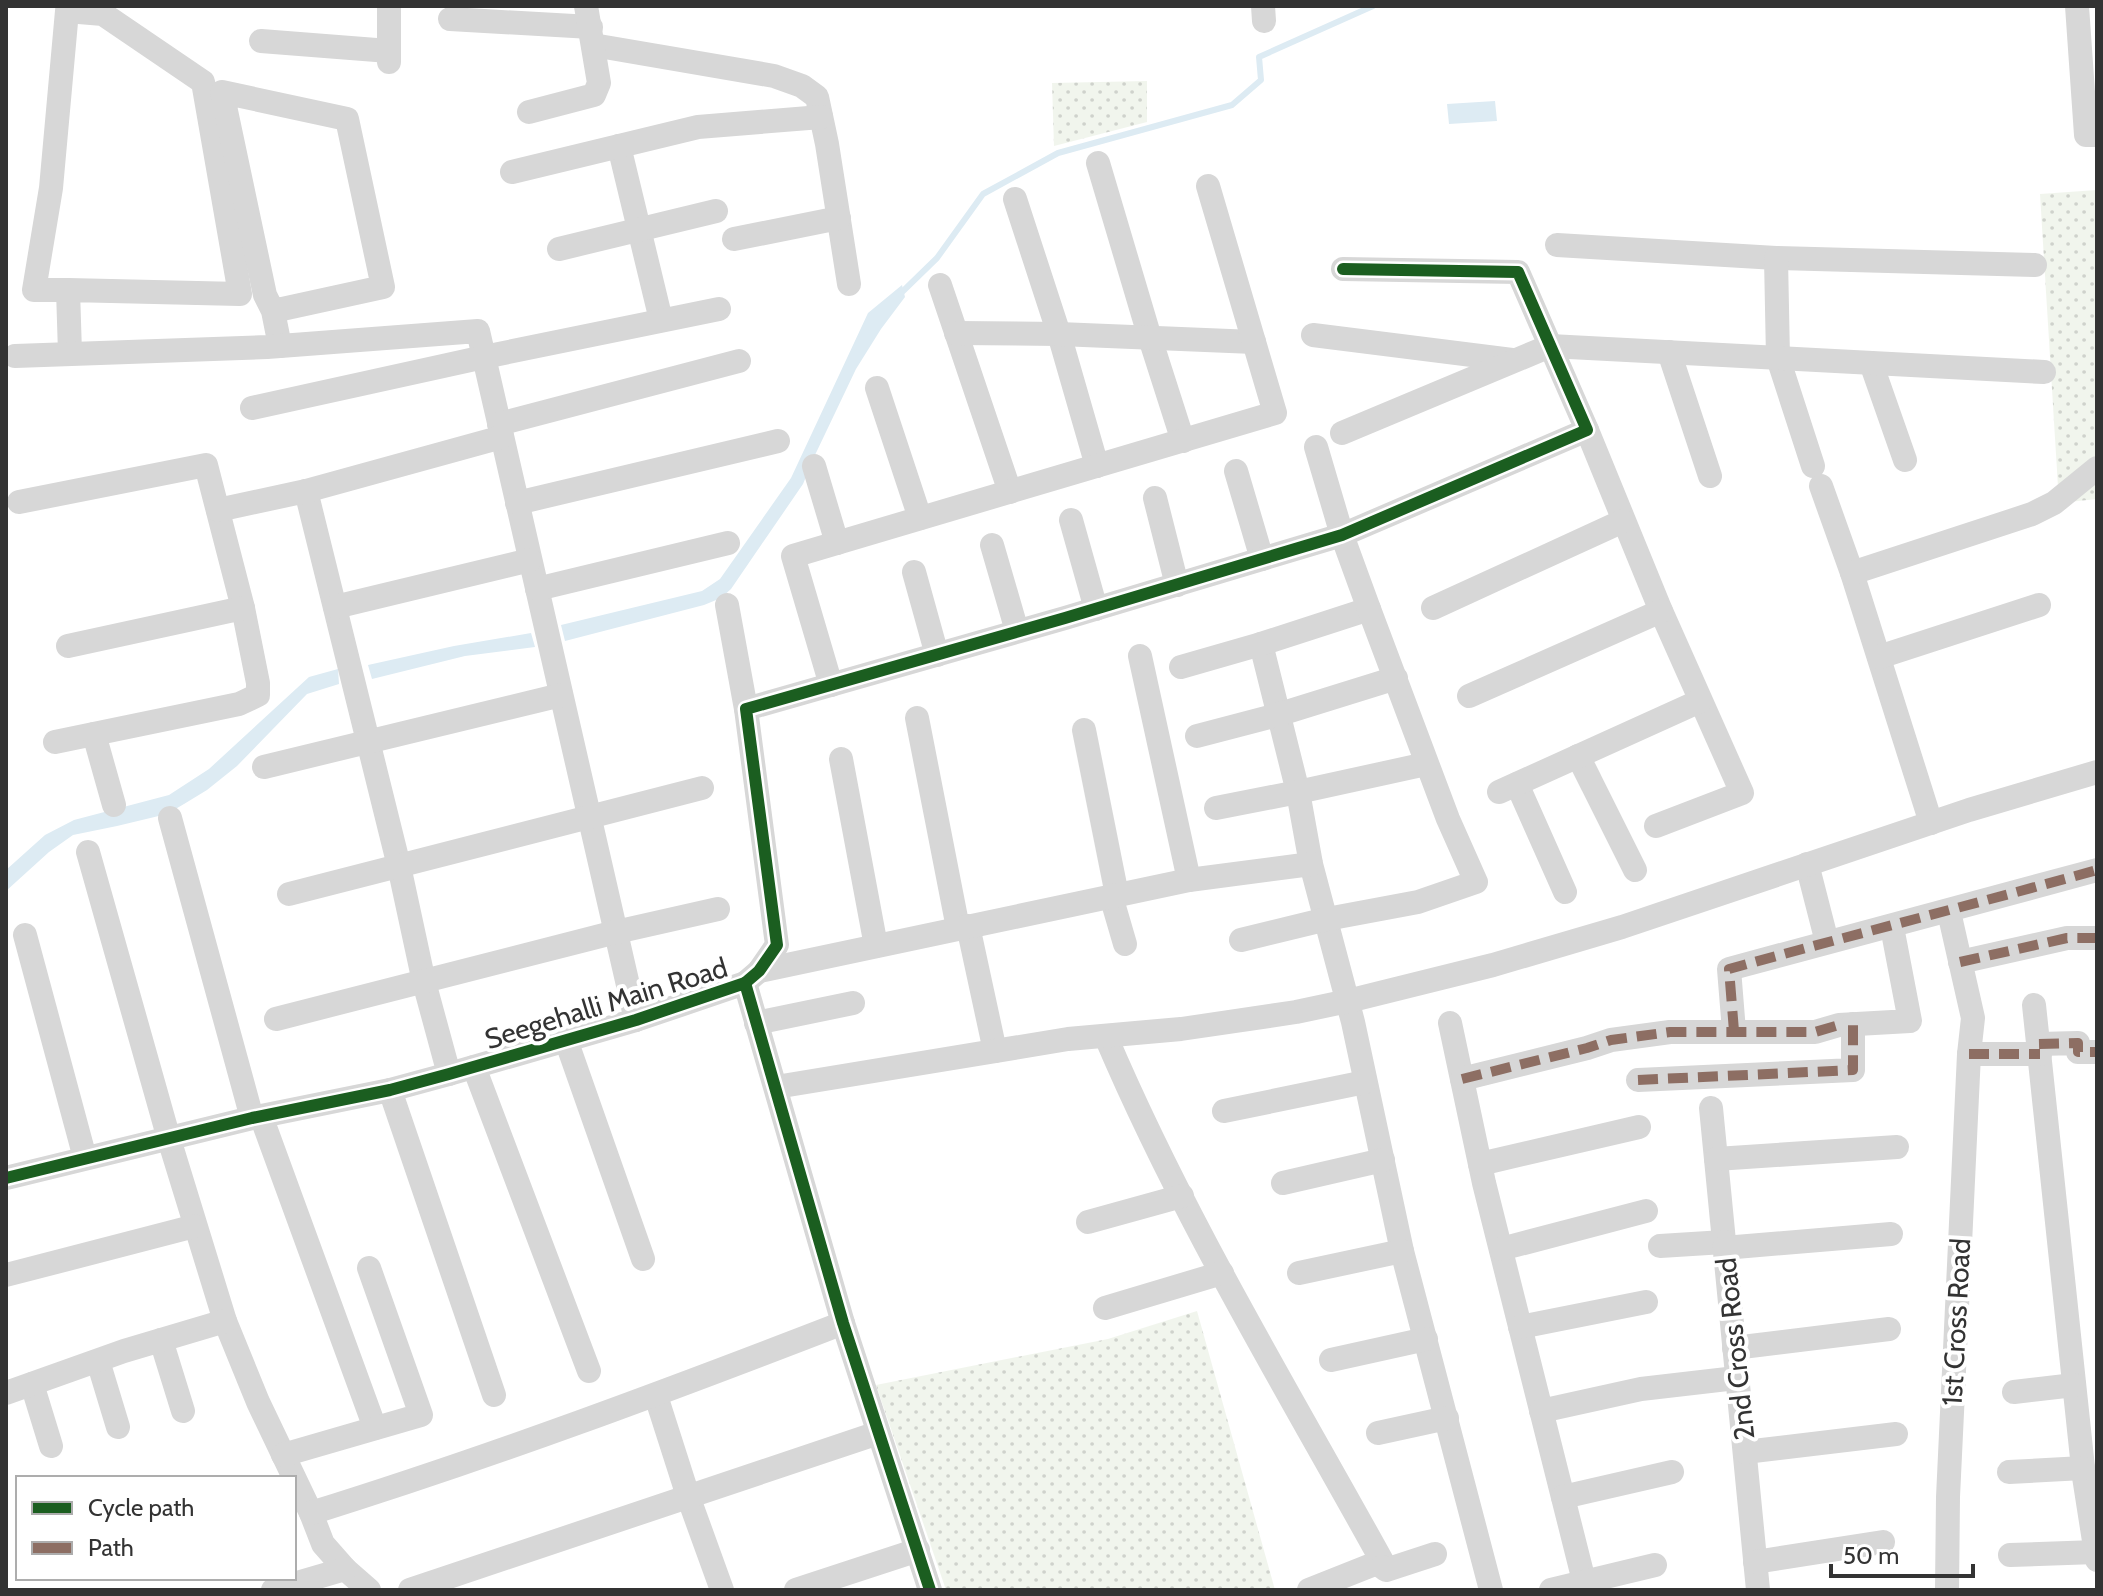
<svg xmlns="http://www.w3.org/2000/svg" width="2103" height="1596" font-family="Cabin,sans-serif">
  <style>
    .green { fill: url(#green-dots) }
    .water { fill: #ddebf3 }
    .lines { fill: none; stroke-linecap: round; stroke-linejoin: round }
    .stream { stroke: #ddebf3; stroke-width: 6 }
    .minor { stroke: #d7d7d7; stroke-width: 24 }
    .quiet { stroke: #8d6e63; stroke-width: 10; stroke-dasharray: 20 10; stroke-linecap: butt }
    .cycleway-casing { stroke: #fff; stroke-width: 17 }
    .cycleway { stroke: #1b5e20; stroke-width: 12 }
    .labels { text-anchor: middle; stroke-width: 8; stroke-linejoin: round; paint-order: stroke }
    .street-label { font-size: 28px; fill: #333; stroke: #fff }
  </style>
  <defs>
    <pattern id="green-dots" width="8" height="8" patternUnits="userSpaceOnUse" patternTransform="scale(2)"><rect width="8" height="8" fill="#f1f5ed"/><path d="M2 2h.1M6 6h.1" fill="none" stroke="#cfd2cc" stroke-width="1.8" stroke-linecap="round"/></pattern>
  </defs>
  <rect width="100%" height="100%" fill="#fff"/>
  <g class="green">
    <path d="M 1147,81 L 1147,122 L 1054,146 L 1052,83 Z"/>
    <path d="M 2097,190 L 2097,499 L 2059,503 L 2040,194 Z"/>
    <path d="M 1197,1311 L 1275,1590 L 946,1590 L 876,1385 L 1108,1339 Z"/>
  </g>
  <g class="water">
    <path d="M 1495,101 L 1497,121 L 1449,124 L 1447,104 Z"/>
    <path d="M 902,285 L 905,297 L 881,329 L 856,369 L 815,455 L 803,484 L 731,589 L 721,598 L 704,605 L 565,641 L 561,625 L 702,591 L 720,579 L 791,478 L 868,313 Z"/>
    <path d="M 531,633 L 535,647 L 465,656 L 372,679 L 368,665 L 454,646 Z"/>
    <path d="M 338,669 L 339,684 L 307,694 L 237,766 L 207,790 L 184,804 L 167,814 L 117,826 L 73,835 L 49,852 L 6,891 L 6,870 L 45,835 L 74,820 L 169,795 L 209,769 L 309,677 Z"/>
  </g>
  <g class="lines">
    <path class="stream" d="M 900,294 L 937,258 L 983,194 L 1058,153 L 1232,105 L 1261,80 L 1259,57 L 1373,6"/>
    <g class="minor">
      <path d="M 1263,6 L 1264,21"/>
      <path d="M 2077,6 L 2086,135 L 2097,135"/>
      <path d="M 450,19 L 591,27"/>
      <path d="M 261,41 L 389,51"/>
      <path d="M 593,45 L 774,76 L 802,86 L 817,97 L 827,144 L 849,284"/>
      <path d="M 389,62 L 389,6"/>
      <path d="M 529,112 L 594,95 L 599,83 L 586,6"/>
      <path d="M 619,146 L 661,320"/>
      <path d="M 1098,163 L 1150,338 L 1183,441"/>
      <path d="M 512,172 L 698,127 L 821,117"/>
      <path d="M 1015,199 L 1059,334 L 1097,466"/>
      <path d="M 734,239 L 839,218"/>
      <path d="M 1557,245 L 1776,258 L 2035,265"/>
      <path d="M 559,249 L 716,211"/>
      <path d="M 1776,258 L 1778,358 L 1813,466"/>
      <path d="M 940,285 L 1010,492"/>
      <path d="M 68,290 L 240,294 L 203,82 L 103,14 L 67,11 L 51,188 L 34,290 L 68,290 L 70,353"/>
      <path d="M 273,311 L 265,295 L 222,92 L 347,119 L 383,287 L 273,311 L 280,346"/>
      <path d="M 956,333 L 1059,334 L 1254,342"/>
      <path d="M 1313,335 L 1512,360"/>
      <path d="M 1669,352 L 1710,476"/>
      <path d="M 15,356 L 267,347 L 478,331 L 636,1020"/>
      <path d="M 1871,363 L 1905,460"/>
      <path d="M 877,388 L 920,518"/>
      <path d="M 252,408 L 484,357 L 719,309"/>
      <path d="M 499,424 L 739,361"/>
      <path d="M 1587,430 L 1661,611 L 1742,793 L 1656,826"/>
      <path d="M 1342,433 L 1550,346 L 2044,372"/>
      <path d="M 814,466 L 837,543"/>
      <path d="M 1236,471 L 1262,559"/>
      <path d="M 1821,486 L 1852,573 L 1931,823"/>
      <path d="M 306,491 L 399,866 L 424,982 L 449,1074"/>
      <path d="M 1155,498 L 1177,585"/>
      <path d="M 19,502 L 206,465 L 243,608 L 258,683 L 258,695 L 239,704 L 55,742"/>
      <path d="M 517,503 L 778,441"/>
      <path d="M 218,510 L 306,491 L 502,437"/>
      <path d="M 1071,520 L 1096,609"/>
      <path d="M 992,545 L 1017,631"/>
      <path d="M 914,572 L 937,655"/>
      <path d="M 1852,573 L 2032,514 L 2054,503 L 2097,468"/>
      <path d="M 537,589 L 728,543"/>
      <path d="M 727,605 L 746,709"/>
      <path d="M 335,607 L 530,560"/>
      <path d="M 1433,608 L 1623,521"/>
      <path d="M 1261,644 L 1298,792 L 1311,864 L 1353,1022 L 1402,1251 L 1491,1590"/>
      <path d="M 68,646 L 243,608"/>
      <path d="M 1140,656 L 1189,880"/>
      <path d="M 1879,657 L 2039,605"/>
      <path d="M 1181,667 L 1261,644 L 1369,609"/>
      <path d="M 831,685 L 793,556 L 1275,413 L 1208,186"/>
      <path d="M 1469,696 L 1661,611"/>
      <path d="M 917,718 L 958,928"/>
      <path d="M 1084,730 L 1117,895"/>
      <path d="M 94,734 L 114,805"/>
      <path d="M 1197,736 L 1277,715 L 1396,678"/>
      <path d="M 1578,756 L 1635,870"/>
      <path d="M 841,759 L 876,946"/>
      <path d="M 264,767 L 561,695"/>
      <path d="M 1517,784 L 1565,892"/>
      <path d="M 1499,792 L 1700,701"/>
      <path d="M 1216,808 L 1298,792 L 1426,764"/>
      <path d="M 170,818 L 252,1118"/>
      <path d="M 88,852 L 169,1139 L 225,1321 L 258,1402 L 311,1513 L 323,1544 L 345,1569 L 369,1590"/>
      <path d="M 1807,864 L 1827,942"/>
      <path d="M 289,894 L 702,788"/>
      <path d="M 1111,896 L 1125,944"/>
      <path d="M 968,926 L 995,1051"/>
      <path d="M 25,935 L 85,1158"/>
      <path d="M 1241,940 L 1327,919 L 1418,902 L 1476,882 L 1448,819 L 1369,609 L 1342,535 L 1316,447"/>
      <path d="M 1960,962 L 2067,938 L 2097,938"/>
      <path d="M 759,971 L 1189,880 L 1311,864"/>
      <path d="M 745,983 L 759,971 L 777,945 L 746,709 L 1065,618 L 1342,535 L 1587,430 L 1518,272 L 1343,269"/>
      <path d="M 2034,1005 L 2084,1477 L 2097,1560"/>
      <path d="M 276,1019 L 616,932 L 718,909"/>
      <path d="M 756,1023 L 853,1003"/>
      <path d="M 1450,1023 L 1484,1183 L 1584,1581"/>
      <path d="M 1734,1031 L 1729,969 C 1852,935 1975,904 2097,870"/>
      <path d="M 1106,1037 C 1183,1218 1287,1389 1382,1561 L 1309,1590"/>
      <path d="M 566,1040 L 643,1259"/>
      <path d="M 2039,1044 L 2078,1043 L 2078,1052 L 2097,1052"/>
      <path d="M 1969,1054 L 2040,1054"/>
      <path d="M 474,1067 L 589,1371"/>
      <path d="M 1462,1079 L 1587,1048 L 1611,1040 L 1670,1032 L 1815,1032 L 1839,1025 L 1910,1021 L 1892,927"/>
      <path d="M 1638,1080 L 1853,1070 L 1853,1024"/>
      <path d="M 776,1087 L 1068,1039 L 1181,1029 L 1296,1012 L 1348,1001 L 1493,965 L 1622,927 L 1969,810 L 2097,772"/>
      <path d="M 390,1090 L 494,1395"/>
      <path d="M 1711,1108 L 1758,1590"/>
      <path d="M 1224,1111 L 1365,1082"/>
      <path d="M 261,1116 L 375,1428"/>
      <path d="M 1716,1159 L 1897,1147"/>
      <path d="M 1480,1164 L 1639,1127"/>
      <path d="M 6,1178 L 252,1118 L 390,1090 L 449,1074 L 636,1020 L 745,983 L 843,1323 L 930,1590"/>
      <path d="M 1283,1183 L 1383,1160"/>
      <path d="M 1088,1222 L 1182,1196"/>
      <path d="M 1660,1246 L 1724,1242"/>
      <path d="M 1724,1248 L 1891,1234"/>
      <path d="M 1501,1249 L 1646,1211"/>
      <path d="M 1299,1273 L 1402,1251"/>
      <path d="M 6,1275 L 195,1226"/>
      <path d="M 1105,1308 L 1222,1273"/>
      <path d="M 1520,1327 L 1646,1302"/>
      <path d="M 161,1340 L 183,1411"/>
      <path d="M 1734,1348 L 1889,1329"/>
      <path d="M 1331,1360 L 1426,1339"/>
      <path d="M 98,1361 L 118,1427"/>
      <path d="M 32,1384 L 51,1446"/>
      <path d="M 2014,1392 L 2074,1385"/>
      <path d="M 6,1393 L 124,1351 L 225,1321"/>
      <path d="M 656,1396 L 688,1496 L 722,1590"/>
      <path d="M 1541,1411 L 1641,1389 L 1736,1378"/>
      <path d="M 1378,1433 L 1447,1418"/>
      <path d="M 1745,1452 L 1896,1434"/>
      <path d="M 283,1455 L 421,1415 L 369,1268"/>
      <path d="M 2009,1472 L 2083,1468"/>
      <path d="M 1563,1497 L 1672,1472"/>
      <path d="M 311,1513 C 491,1457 667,1391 843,1323"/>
      <path d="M 2010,1555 L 2096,1552"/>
      <path d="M 1755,1562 L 1883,1542"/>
      <path d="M 1382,1567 L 1386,1570 L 1435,1554"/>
      <path d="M 273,1590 L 345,1569"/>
      <path d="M 410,1590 L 878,1433"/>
      <path d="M 796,1590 L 918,1550"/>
      <path d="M 1551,1590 L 1655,1565"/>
      <path d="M 1947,1590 L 1948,1497 L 1969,1054 L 1973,1018 L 1949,912"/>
    </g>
    <g class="quiet">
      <path d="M 1960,962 L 2067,938 L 2097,938"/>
      <path d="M 1734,1031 L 1729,969 C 1852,935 1975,904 2097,870"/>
      <path d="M 2039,1044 L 2078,1043 L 2078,1052 L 2097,1052"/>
      <path d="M 1969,1054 L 2040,1054"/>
      <path d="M 1462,1079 L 1587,1048 L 1611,1040 L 1670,1032 L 1815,1032 L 1839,1025"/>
      <path d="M 1638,1080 L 1853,1070 L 1853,1024"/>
    </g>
    <g class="cycleway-casing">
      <g id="cycleway">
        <path d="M 745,983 L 759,971 L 777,945 L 746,709 L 1065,618 L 1342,535 L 1587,430 L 1518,272 L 1343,269"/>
        <path d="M 6,1178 L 252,1118 L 390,1090 L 449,1074 L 636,1020 L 745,983 L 843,1323 L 930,1590"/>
      </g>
    </g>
    <use href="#cycleway" class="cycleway"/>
  </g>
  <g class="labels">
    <g class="street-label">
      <text transform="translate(606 1003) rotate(-17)" y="10">Seegehalli Main Road</text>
      <text transform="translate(1956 1322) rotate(-87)" y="10">1st Cross Road</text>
      <text transform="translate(1735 1349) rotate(-96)" y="10">2nd Cross Road</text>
    </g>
  </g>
  <rect width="2103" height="1596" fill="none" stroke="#333333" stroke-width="16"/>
  <rect x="16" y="1476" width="280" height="104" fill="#ffffff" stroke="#adadad" stroke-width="2"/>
  <rect x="32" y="1502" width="40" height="12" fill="#1b5e20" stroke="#adadad" stroke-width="2"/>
  <text x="88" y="1516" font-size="24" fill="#333333">Cycle path</text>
  <rect x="32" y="1542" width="40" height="12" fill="#8d6e63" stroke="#adadad" stroke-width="2"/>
  <text x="88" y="1556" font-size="24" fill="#333333">Path</text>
  <path d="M1831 1564v12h142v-12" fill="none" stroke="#333333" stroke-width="4"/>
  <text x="1843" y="1564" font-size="24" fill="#333333" stroke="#ffffff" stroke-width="6" paint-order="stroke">50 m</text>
</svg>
